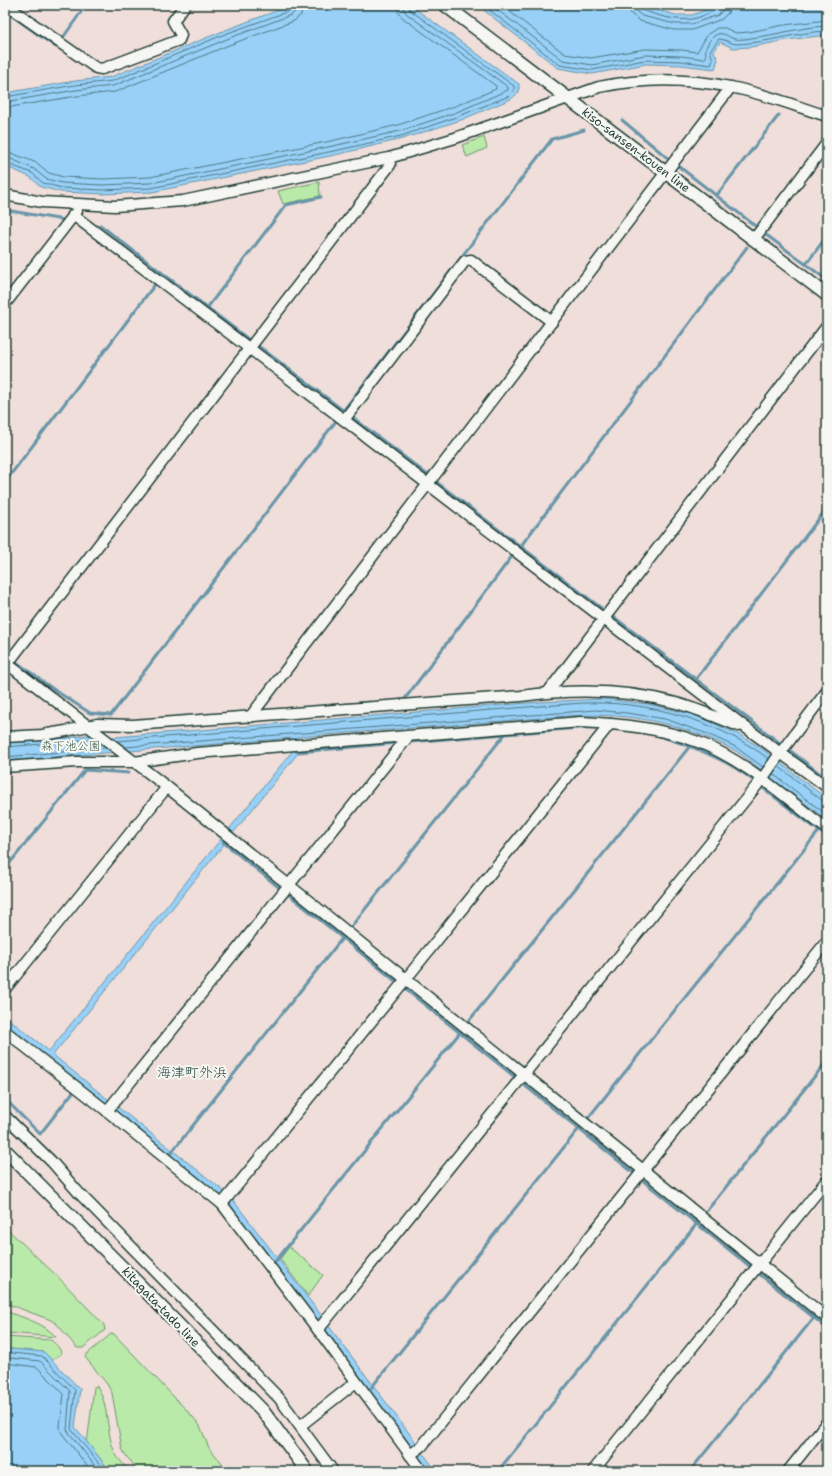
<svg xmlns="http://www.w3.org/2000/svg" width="832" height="1476" font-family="'Shantell Sans','Klee One',sans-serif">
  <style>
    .green { fill: #baeaa9; stroke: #6c946e }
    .water { fill: #98d0f7; stroke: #6895a9 }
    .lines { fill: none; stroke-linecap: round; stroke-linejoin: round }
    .shore { stroke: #4f7882; stroke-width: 1 }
    .stream { stroke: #6895a9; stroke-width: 3 }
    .minor-casing { stroke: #1f3d34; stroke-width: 13 }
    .major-casing { stroke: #1f3d34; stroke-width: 15 }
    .minor { stroke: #f6f6f2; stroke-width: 10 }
    .major { stroke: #f6f6f2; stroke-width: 12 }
    .labels { text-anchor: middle; stroke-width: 4; stroke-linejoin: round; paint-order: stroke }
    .street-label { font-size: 12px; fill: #1f3d34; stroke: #f6f6f2 }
    .park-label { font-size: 12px; fill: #3e604b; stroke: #f6f6f2 }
    .quarter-label { font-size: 14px; fill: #1f3d34; stroke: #f6f6f2 }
  </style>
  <rect width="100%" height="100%" fill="#efded9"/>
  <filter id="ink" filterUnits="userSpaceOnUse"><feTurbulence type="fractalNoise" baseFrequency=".025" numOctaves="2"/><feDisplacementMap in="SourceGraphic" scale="8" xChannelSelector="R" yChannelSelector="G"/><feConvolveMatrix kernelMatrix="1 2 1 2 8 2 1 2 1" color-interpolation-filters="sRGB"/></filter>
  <g filter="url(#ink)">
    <g class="green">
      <path d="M 484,137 L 487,148 L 467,157 L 462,145 Z"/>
      <path d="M 319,182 L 320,196 L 283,204 L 278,191 Z"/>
      <path d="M 5,1227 L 58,1277 L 104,1325 L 105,1330 L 83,1348 L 77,1348 L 57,1324 L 51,1320 L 5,1303 Z"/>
      <path d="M 289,1247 L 323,1275 L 308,1296 L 280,1259 Z"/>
      <path d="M 5,1311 C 23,1318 43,1322 56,1337 L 7,1333 L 5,1335 Z"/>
      <path d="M 111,1334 L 114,1334 L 193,1417 L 200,1426 L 209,1448 L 229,1471 L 139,1471 L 127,1457 L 122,1449 L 112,1393 L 107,1384 L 85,1357 L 86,1355 Z"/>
      <path d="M 5,1337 L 51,1340 C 55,1344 61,1348 61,1354 L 52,1360 L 43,1352 L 11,1349 L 5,1343 Z"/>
      <path d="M 97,1386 C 110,1406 105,1431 115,1453 C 119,1460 124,1465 129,1471 L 110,1471 L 86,1441 L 88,1436 L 94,1387 Z"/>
    </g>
    <g class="water">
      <path d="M 307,5 L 410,5 L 519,84 L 519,92 L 511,99 L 461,120 L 402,139 L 335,155 L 152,192 L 103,194 L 61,192 L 41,187 L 30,177 L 5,166 L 5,93 L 75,81 L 111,77 L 223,31 L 289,6 Z"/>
      <path d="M 477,5 L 638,5 L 676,15 L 692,15 L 719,5 L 827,5 L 827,35 L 787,40 L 751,47 L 733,48 L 720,42 L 714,52 L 718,59 L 715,69 L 681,65 L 646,64 L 592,74 L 558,68 Z"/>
      <path d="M 603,699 L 648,704 L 695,715 L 740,735 L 761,748 L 827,799 L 827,820 C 808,805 788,791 769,776 C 757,767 745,756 732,749 C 680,722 625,712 567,716 L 297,737 L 297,741 L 300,749 L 299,752 L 53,1055 L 110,1101 L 107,1105 L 5,1024 L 5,1016 L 49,1051 L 294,749 L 292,738 L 5,761 L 5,743 L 68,738 L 87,735 L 115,737 L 540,702 Z"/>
      <path d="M 115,1105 L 229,1195 L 223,1198 L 113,1110 Z"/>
      <path d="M 233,1200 L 324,1319 L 316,1322 L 228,1205 Z"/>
      <path d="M 328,1325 L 418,1445 L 412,1448 L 323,1331 Z"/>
      <path d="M 5,1343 L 11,1349 L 44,1352 L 80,1389 L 75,1427 L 110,1471 L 5,1471 Z"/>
      <path d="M 423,1453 L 436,1471 L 428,1471 L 417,1456 Z"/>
    </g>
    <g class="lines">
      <g class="shore">
        <path d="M 483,5 L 560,65 L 592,70 L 645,60 L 681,61 L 711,65 L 713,60 L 710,51 L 719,39 C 726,39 730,44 737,44 C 767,43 797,32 827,31"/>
        <path d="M 491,5 L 563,60 L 592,65 L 645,55 L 681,56 L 704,59 L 706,57 C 704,49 709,37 718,34 C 724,32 729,38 735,39 C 739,40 746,39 751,38 C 776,35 801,27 827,26"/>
        <path d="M 501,5 L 565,54 L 591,58 L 645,49 L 682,50 L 697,52 L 708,34 L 717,28 L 725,28 L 736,33 L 749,32 L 784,25 L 827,20"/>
        <path d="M 629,5 L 631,14 L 640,21 L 674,30 L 692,30 L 722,19 L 728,13 L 729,5"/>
        <path d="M 635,5 L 637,12 L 642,16 L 675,24 L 692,24 L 718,15 L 722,11 L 723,5"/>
        <path d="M 640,5 L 642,10 C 658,16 676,21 692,19 C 700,18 708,13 716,10 L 718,5"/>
        <path d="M 5,97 L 75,85 L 113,81 L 225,34 L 289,11 L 292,8 L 292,5"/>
        <path d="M 5,102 L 76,90 L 113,86 L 227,39 L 291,15 L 296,11 L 297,5"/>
        <path d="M 5,108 L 77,96 L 115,92 L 229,45 L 294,21 L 301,15 L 303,5"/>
        <path d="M 5,152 L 11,153 L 37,163 L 49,173 L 63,177 L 103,179 L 150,177 L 331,141 L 398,125 L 455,106 L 496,89 L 496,86 L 403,18 L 398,12 L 397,5"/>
        <path d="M 5,158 L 9,158 L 34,169 L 46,179 L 62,183 L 103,185 L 151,183 L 333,146 L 400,131 L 457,112 L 508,90 L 508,87 L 407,14 L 404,10 L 403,5"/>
        <path d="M 5,163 L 32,173 L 43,183 L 62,188 L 103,190 L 151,188 L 334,151 L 401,136 L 459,116 L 509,96 L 514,91 L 514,86 L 410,10 L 408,5"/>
        <path d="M 117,741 L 540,706 C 561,705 583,702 604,703 C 662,705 722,724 769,759"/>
        <path d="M 5,747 L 68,742 L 87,739 L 96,740"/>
        <path d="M 125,747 L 596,710 L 627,713 L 665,719 L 705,733 L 734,746 L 763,767"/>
        <path d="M 5,757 L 107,748"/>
        <path d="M 778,766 L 823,801 L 827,802"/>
        <path d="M 773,774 L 827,815"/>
        <path d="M 5,1349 L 11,1353 L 42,1356 L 75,1390 L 71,1429 L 105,1471"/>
        <path d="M 5,1356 L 10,1358 L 40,1361 L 70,1391 L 67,1430 L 99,1471"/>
        <path d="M 5,1363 L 37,1367 L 64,1394 L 60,1426 L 61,1432 L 91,1471"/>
      </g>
      <g class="stream">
        <path d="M 5,11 L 56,47 L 58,45"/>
        <path d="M 62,39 L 86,5"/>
        <path d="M 622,120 L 670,160"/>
        <path d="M 677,165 L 758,228"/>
        <path d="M 716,196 L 779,115"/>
        <path d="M 5,210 L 64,220"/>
        <path d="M 100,225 L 248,339"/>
        <path d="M 765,234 L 827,280"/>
        <path d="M 806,264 L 827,236"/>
        <path d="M 207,308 L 286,205 L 321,197"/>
        <path d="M 257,345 L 344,411"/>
        <path d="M 343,411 L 552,139 L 584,130"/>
        <path d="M 352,417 L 429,476"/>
        <path d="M 435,481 L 605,611"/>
        <path d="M 5,482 L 156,283"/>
        <path d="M 520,547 L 747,247"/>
        <path d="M 611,615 L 780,743"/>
        <path d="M 15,661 L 53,689 L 90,713 L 111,715 L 336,421"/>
        <path d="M 696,679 L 827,508"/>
        <path d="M 400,700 L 404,700 L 513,555"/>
        <path d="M 326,706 L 369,702"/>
        <path d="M 653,734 C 689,745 723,757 753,780"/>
        <path d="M 410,742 L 579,728 L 596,728"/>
        <path d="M 788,749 L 827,779"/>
        <path d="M 296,751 L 299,752 L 397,743"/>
        <path d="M 763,788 L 827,837"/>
        <path d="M 223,842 L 281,889"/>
        <path d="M 5,869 L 85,770 L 129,773"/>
        <path d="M 287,893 L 398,983"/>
        <path d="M 350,928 L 505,734"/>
        <path d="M 404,988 L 516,1078"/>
        <path d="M 468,1022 L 690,746"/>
        <path d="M 523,1084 L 635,1174"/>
        <path d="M 5,1099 L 40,1134 L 73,1092"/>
        <path d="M 588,1118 L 819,831"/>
        <path d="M 171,1153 L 344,936"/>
        <path d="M 641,1179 L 752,1268"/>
        <path d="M 705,1213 L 827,1061"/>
        <path d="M 275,1262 L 462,1030"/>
        <path d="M 758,1273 L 827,1328"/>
        <path d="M 822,1307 L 827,1301"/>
        <path d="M 371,1388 L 581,1126"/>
        <path d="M 498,1471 L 699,1221"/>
        <path d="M 690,1471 L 816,1315"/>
      </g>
      <g class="minor-casing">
        <g id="minor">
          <path d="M 6,5 L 96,68 L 102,69 L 179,40 L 181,35 L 173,21 L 185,5"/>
          <path d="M 5,195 L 42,202 L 115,206 L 183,201 L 389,158 L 455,138 L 599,87 C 643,78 686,78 730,87 C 763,93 795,106 827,116"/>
          <path d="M 73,215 L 344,420 L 749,730 L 827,787"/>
          <path d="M 754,239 L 827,143"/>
          <path d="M 5,304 L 77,211"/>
          <path d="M 344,420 L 465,261 L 471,260 L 552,322"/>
          <path d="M 5,662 L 167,787 L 827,1318"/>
          <path d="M 5,667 L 390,165 L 389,158"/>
          <path d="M 548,692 L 827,326"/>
          <path d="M 250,717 L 731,87"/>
          <path d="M 5,737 L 42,735 L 66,731 L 97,724 L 133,725 L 521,696 C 573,689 625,689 676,703 C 698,709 718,718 739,726"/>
          <path d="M 5,767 L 76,762 L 134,762 L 197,753 L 581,722 C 620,724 662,728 698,742 C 745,760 787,799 827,829"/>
          <path d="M 5,989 L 167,787"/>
          <path d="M 5,1031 L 107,1111 L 222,1204 L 322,1335 L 422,1471"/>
          <path d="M 107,1111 L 408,737"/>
          <path d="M 5,1116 L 52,1162 L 78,1192 L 279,1398 L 333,1471"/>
          <path d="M 222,1204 L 406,979 L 610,724"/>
          <path d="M 318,1330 L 762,779 L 781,752 L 827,691"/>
          <path d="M 300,1426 L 356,1382"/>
          <path d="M 410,1455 L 422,1446 L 827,941"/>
          <path d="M 593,1471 L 827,1180"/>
          <path d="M 788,1471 L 827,1422"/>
        </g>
      </g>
      <g class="major-casing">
        <g id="major">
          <path d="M 445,5 L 827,295"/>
          <path d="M 5,1150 L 128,1273 L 263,1411 L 307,1471"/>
        </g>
      </g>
      <use href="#minor" class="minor"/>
      <use href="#major" class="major"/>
    </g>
  </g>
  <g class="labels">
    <g class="street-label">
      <text transform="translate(636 150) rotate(37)" y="4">kiso-sansen-kouen line</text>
      <text transform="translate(161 1307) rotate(46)" y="4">kitagata-tado line</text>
    </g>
    <g class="park-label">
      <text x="71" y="750">森下池公園</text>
    </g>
    <g class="quarter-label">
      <text x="192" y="1077">海津町外浜</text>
    </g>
  </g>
  <rect width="832" height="1476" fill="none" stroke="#f6f6f2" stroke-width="20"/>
  <rect x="10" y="10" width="812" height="1456" fill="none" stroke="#1f3d34" stroke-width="1.5" filter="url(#ink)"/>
</svg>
